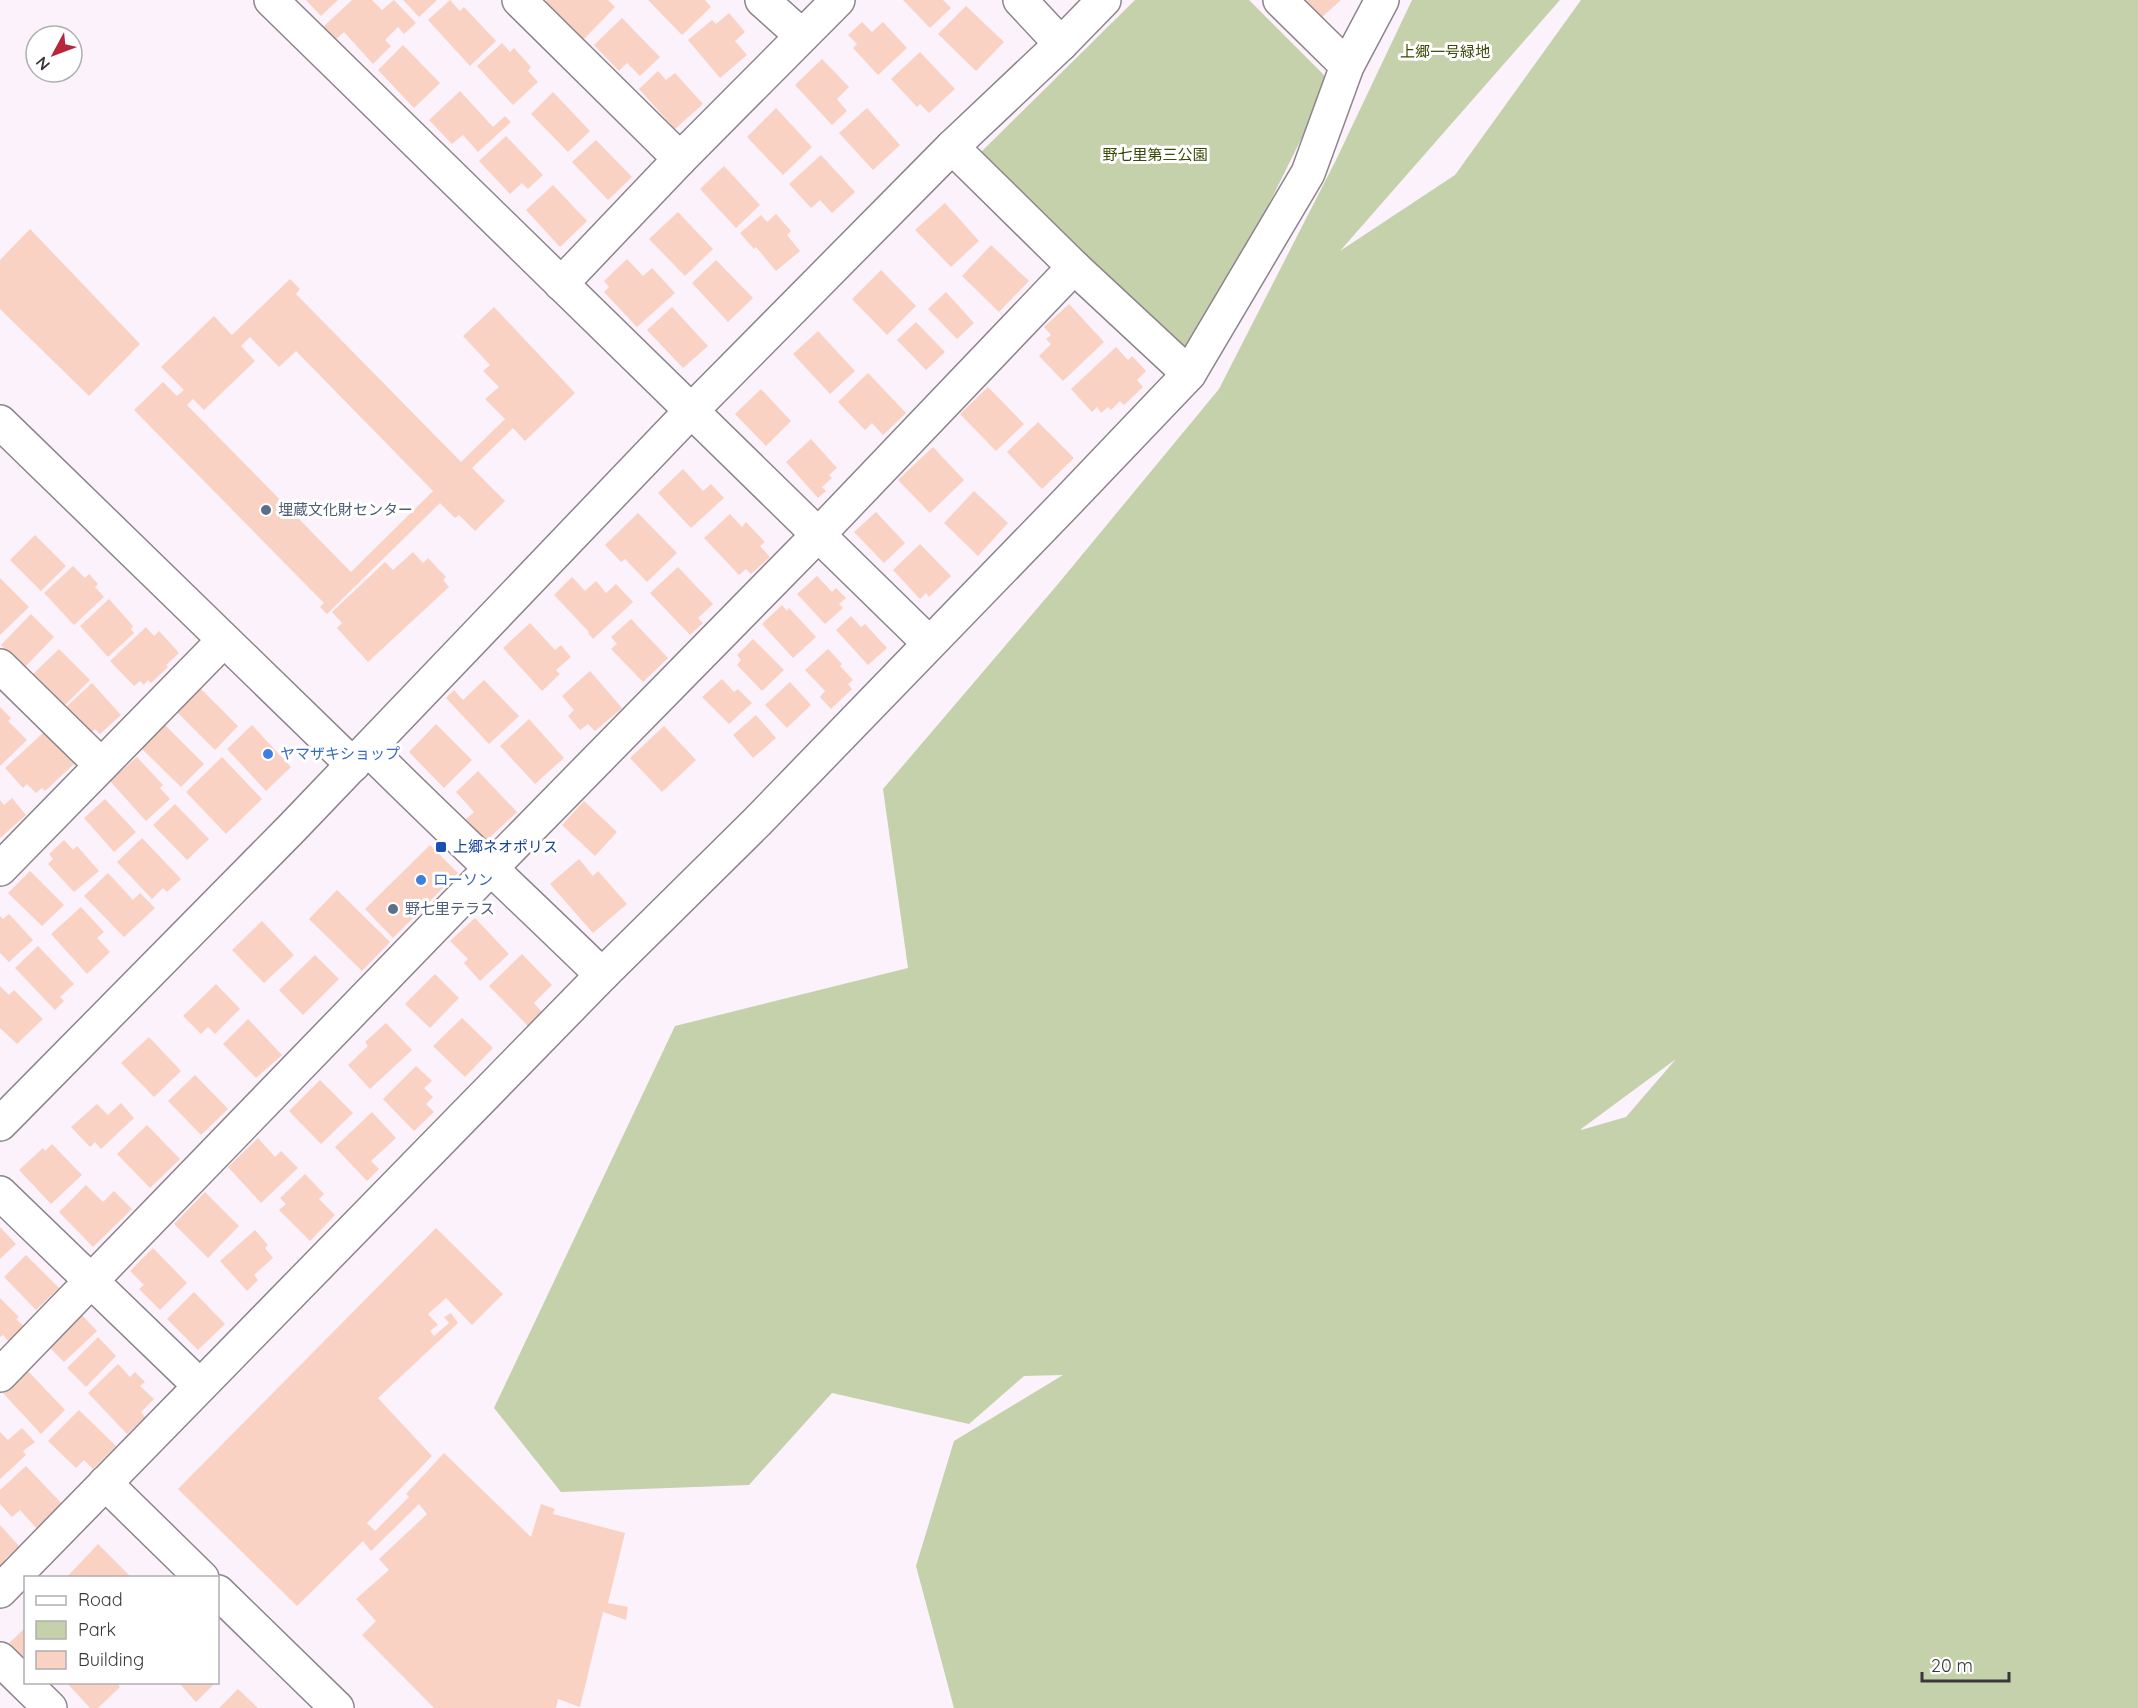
<svg xmlns="http://www.w3.org/2000/svg" width="2138" height="1708" font-family="Quicksand,'Noto Sans JP',sans-serif">
  <style>
    .green { fill: #c4d1ab; fill-rule: evenodd }
    .building { fill: #f9d2c3; fill-rule: evenodd }
    .lines { fill: none; stroke-linecap: round; stroke-linejoin: round }
    .minor-casing { stroke: #8d848c; stroke-width: 36 }
    .minor { stroke: #fff; stroke-width: 33 }
    .service-dot { fill: #5c6f8a; stroke: #fff; stroke-width: 2 }
    .shop-dot { fill: #3f7fe0; stroke: #fff; stroke-width: 2 }
    .transit-dot { fill: #1a4fb4; stroke: #fff; stroke-width: 2 }
    .labels { text-anchor: middle; stroke-width: 6; stroke-linejoin: round; paint-order: stroke }
    .park-label { font-size: 15px; fill: #394803; stroke: #fff }
    .service-label { font-size: 15px; fill: #4e5e75; stroke: #fff; text-anchor: start }
    .shop-label { font-size: 15px; fill: #366cbe; stroke: #fff; text-anchor: start }
    .transit-label { font-size: 15px; fill: #164399; stroke: #fff; text-anchor: start }
  </style>
  <rect width="100%" height="100%" fill="#fcf2fc"/>
  <g class="green">
    <path d="M 1135,0 L 1249,0 L 1330,81 L 1189,365 L 979,154 Z"/>
    <path d="M 1412,0 L 1560,0 L 1340,251 L 1455,175 L 1581,0 L 2138,0 L 2138,1708 L 954,1708 L 916,1566 L 954,1441 L 1063,1375 L 1024,1376 L 969,1424 L 832,1393 L 749,1485 L 561,1492 L 494,1408 L 675,1026 L 908,968 L 883,789 L 1058,584 L 1219,389 L 1336,160 ZM 1676,1059 L 1626,1117 L 1581,1130 L 1581,1129 Z"/>
  </g>
  <g class="building">
    <path d="M 306,0 L 338,0 L 321,16 Z"/>
    <path d="M 352,0 L 372,0 L 382,10 L 394,0 L 416,23 L 404,34 L 398,27 L 385,40 L 391,46 L 373,64 L 344,32 L 335,40 L 323,27 Z"/>
    <path d="M 403,0 L 437,0 L 419,17 Z"/>
    <path d="M 450,0 L 460,11 L 464,7 L 496,41 L 470,66 L 428,20 Z"/>
    <path d="M 547,0 L 608,0 L 615,7 L 584,39 L 545,1 Z"/>
    <path d="M 648,0 L 705,0 L 711,7 L 682,35 Z"/>
    <path d="M 903,0 L 943,0 L 951,8 L 930,28 Z"/>
    <path d="M 1306,0 L 1341,0 L 1322,17 Z"/>
    <path d="M 966,6 L 1004,42 L 976,71 L 938,34 Z"/>
    <path d="M 729,13 L 745,32 L 735,41 L 747,55 L 720,78 L 688,40 L 712,20 L 716,24 Z"/>
    <path d="M 622,18 L 660,57 L 640,76 L 627,63 L 619,71 L 594,45 Z"/>
    <path d="M 862,22 L 872,32 L 883,22 L 907,48 L 878,75 L 853,48 L 857,44 L 848,35 Z"/>
    <path d="M 502,43 L 510,52 L 514,48 L 531,67 L 528,71 L 538,82 L 513,105 L 477,66 Z"/>
    <path d="M 403,45 L 440,83 L 414,108 L 378,70 Z"/>
    <path d="M 920,52 L 955,89 L 929,113 L 920,104 L 917,107 L 891,79 Z"/>
    <path d="M 822,59 L 849,87 L 837,99 L 847,111 L 832,125 L 795,85 Z"/>
    <path d="M 658,71 L 666,80 L 675,73 L 703,104 L 675,129 L 639,89 Z"/>
    <path d="M 460,91 L 493,127 L 505,116 L 511,122 L 478,152 L 463,135 L 452,144 L 429,120 Z"/>
    <path d="M 553,92 L 590,131 L 568,152 L 531,114 Z"/>
    <path d="M 776,108 L 812,147 L 783,175 L 747,137 Z"/>
    <path d="M 867,108 L 900,145 L 873,170 L 839,133 Z"/>
    <path d="M 506,136 L 543,175 L 528,189 L 522,183 L 510,194 L 479,161 Z"/>
    <path d="M 596,140 L 632,177 L 608,200 L 572,162 Z"/>
    <path d="M 821,155 L 855,192 L 832,213 L 820,200 L 811,208 L 789,184 Z"/>
    <path d="M 724,166 L 760,205 L 736,228 L 700,189 Z"/>
    <path d="M 553,185 L 587,221 L 560,247 L 526,210 Z"/>
    <path d="M 945,203 L 979,241 L 951,267 L 915,230 Z"/>
    <path d="M 678,212 L 713,249 L 685,276 L 649,239 Z"/>
    <path d="M 776,214 L 791,231 L 787,235 L 800,251 L 776,271 L 756,247 L 754,249 L 740,233 L 761,215 L 767,222 Z"/>
    <path d="M 30,229 L 140,344 L 89,396 L 0,309 L 0,260 Z"/>
    <path d="M 991,245 L 1029,281 L 999,312 L 962,276 Z"/>
    <path d="M 627,259 L 643,276 L 652,268 L 675,293 L 637,327 L 604,292 L 609,287 L 604,281 Z"/>
    <path d="M 716,260 L 753,298 L 728,322 L 692,283 Z"/>
    <path d="M 881,270 L 916,306 L 887,335 L 852,299 Z"/>
    <path d="M 290,279 L 300,289 L 296,294 L 461,462 L 505,419 L 485,399 L 499,387 L 483,371 L 490,365 L 463,336 L 494,307 L 575,393 L 525,441 L 513,428 L 472,468 L 505,501 L 475,531 L 459,515 L 455,518 L 440,503 L 327,614 L 320,607 L 324,603 L 134,410 L 163,382 L 177,396 L 184,390 L 161,367 L 214,316 L 232,335 ZM 250,337 L 279,367 L 296,351 L 433,491 L 351,572 L 187,405 L 193,399 L 204,410 L 255,361 L 241,346 Z"/>
    <path d="M 946,292 L 974,323 L 957,339 L 928,309 Z"/>
    <path d="M 1069,304 L 1104,342 L 1063,381 L 1039,356 L 1051,344 L 1046,339 L 1051,335 L 1044,327 Z"/>
    <path d="M 672,307 L 708,346 L 683,368 L 647,330 Z"/>
    <path d="M 916,322 L 945,352 L 926,370 L 897,340 Z"/>
    <path d="M 818,331 L 855,371 L 830,394 L 793,354 Z"/>
    <path d="M 1116,347 L 1128,360 L 1132,356 L 1146,371 L 1137,380 L 1143,387 L 1124,405 L 1120,401 L 1111,410 L 1108,407 L 1101,413 L 1097,407 L 1092,412 L 1071,389 Z"/>
    <path d="M 868,373 L 906,413 L 883,435 L 872,423 L 865,430 L 838,402 Z"/>
    <path d="M 988,387 L 1024,424 L 996,451 L 960,414 Z"/>
    <path d="M 761,389 L 791,421 L 766,446 L 735,414 Z"/>
    <path d="M 1038,422 L 1074,458 L 1042,489 L 1007,452 Z"/>
    <path d="M 811,439 L 837,468 L 829,475 L 832,478 L 822,487 L 826,491 L 818,498 L 786,462 Z"/>
    <path d="M 933,447 L 964,480 L 930,513 L 898,480 Z"/>
    <path d="M 683,469 L 703,491 L 711,484 L 724,498 L 691,528 L 658,493 Z"/>
    <path d="M 974,491 L 1008,523 L 978,556 L 944,523 Z"/>
    <path d="M 876,512 L 905,543 L 884,563 L 854,532 Z"/>
    <path d="M 638,513 L 677,553 L 647,582 L 625,559 L 621,562 L 605,545 Z"/>
    <path d="M 730,514 L 742,527 L 746,522 L 765,542 L 760,546 L 770,557 L 751,574 L 746,569 L 739,575 L 704,538 Z"/>
    <path d="M 35,535 L 66,566 L 41,591 L 10,560 Z"/>
    <path d="M 920,544 L 951,576 L 929,597 L 926,593 L 920,599 L 893,570 Z"/>
    <path d="M 413,552 L 423,563 L 428,558 L 446,577 L 443,580 L 449,587 L 368,662 L 337,628 L 342,623 L 332,612 L 385,562 L 393,570 Z"/>
    <path d="M 73,566 L 85,578 L 89,574 L 98,584 L 95,587 L 104,597 L 74,625 L 44,593 Z"/>
    <path d="M 678,567 L 713,604 L 698,618 L 703,623 L 690,635 L 650,593 Z"/>
    <path d="M 817,576 L 832,592 L 836,588 L 846,598 L 839,604 L 843,608 L 825,624 L 797,594 Z"/>
    <path d="M 572,577 L 585,591 L 596,581 L 606,593 L 616,584 L 633,602 L 593,639 L 588,633 L 589,632 L 554,595 Z"/>
    <path d="M 0,578 L 29,607 L 0,635 Z"/>
    <path d="M 109,599 L 133,626 L 131,629 L 134,633 L 108,657 L 80,626 Z"/>
    <path d="M 782,605 L 787,611 L 789,608 L 816,637 L 793,658 L 762,624 Z"/>
    <path d="M 31,614 L 54,637 L 24,668 L 1,645 Z"/>
    <path d="M 851,616 L 861,627 L 865,624 L 887,648 L 868,665 L 836,630 Z"/>
    <path d="M 631,619 L 668,658 L 643,682 L 611,649 L 617,644 L 611,637 Z"/>
    <path d="M 530,623 L 555,650 L 561,645 L 571,657 L 556,670 L 560,674 L 542,691 L 503,648 Z"/>
    <path d="M 146,627 L 154,636 L 159,631 L 179,653 L 166,665 L 168,667 L 151,683 L 148,680 L 144,685 L 140,681 L 134,686 L 110,661 Z"/>
    <path d="M 753,639 L 784,670 L 762,691 L 737,665 L 741,660 L 737,655 Z"/>
    <path d="M 59,649 L 90,680 L 62,708 L 31,676 Z"/>
    <path d="M 828,649 L 842,664 L 840,666 L 853,680 L 848,684 L 852,689 L 831,709 L 820,697 L 825,691 L 805,670 Z"/>
    <path d="M 590,671 L 622,708 L 595,731 L 588,724 L 580,730 L 568,716 L 574,710 L 562,696 Z"/>
    <path d="M 722,679 L 734,692 L 738,689 L 752,703 L 729,724 L 702,697 Z"/>
    <path d="M 484,680 L 519,716 L 489,744 L 446,698 L 454,690 L 463,700 Z"/>
    <path d="M 790,682 L 811,705 L 787,728 L 765,705 Z"/>
    <path d="M 92,683 L 121,715 L 100,734 L 95,729 L 89,734 L 65,708 Z"/>
    <path d="M 199,687 L 238,726 L 215,750 L 175,710 Z"/>
    <path d="M 0,707 L 11,718 L 8,721 L 27,740 L 0,766 Z"/>
    <path d="M 756,715 L 776,738 L 753,758 L 733,735 Z"/>
    <path d="M 529,719 L 564,758 L 535,784 L 500,746 Z"/>
    <path d="M 163,723 L 204,764 L 181,787 L 140,747 Z"/>
    <path d="M 436,724 L 472,760 L 444,788 L 409,752 Z"/>
    <path d="M 252,725 L 291,767 L 266,791 L 227,749 Z"/>
    <path d="M 664,726 L 696,760 L 662,792 L 630,758 Z"/>
    <path d="M 44,732 L 74,764 L 45,791 L 42,788 L 36,793 L 27,784 L 23,788 L 5,768 Z"/>
    <path d="M 137,757 L 163,785 L 160,788 L 170,799 L 146,821 L 110,781 Z"/>
    <path d="M 222,757 L 262,799 L 226,834 L 186,792 Z"/>
    <path d="M 478,771 L 517,812 L 486,841 L 466,819 L 474,812 L 456,792 Z"/>
    <path d="M 12,798 L 26,815 L 0,838 L 0,800 L 4,805 Z"/>
    <path d="M 105,799 L 136,832 L 114,852 L 84,818 Z"/>
    <path d="M 584,801 L 617,832 L 595,856 L 562,825 Z"/>
    <path d="M 175,804 L 209,839 L 187,860 L 153,825 Z"/>
    <path d="M 142,838 L 181,879 L 167,892 L 163,888 L 152,899 L 117,862 Z"/>
    <path d="M 64,840 L 73,850 L 77,846 L 99,871 L 74,892 L 48,864 L 53,859 L 49,854 Z"/>
    <path d="M 430,845 L 458,873 L 393,938 L 365,909 Z"/>
    <path d="M 579,859 L 593,876 L 598,871 L 627,904 L 593,933 L 550,884 Z"/>
    <path d="M 30,871 L 64,905 L 42,926 L 8,893 Z"/>
    <path d="M 108,873 L 133,900 L 140,893 L 155,908 L 124,937 L 84,896 Z"/>
    <path d="M 337,890 L 390,942 L 362,971 L 309,919 Z"/>
    <path d="M 81,907 L 104,932 L 97,938 L 110,952 L 87,974 L 51,934 Z"/>
    <path d="M 9,914 L 33,940 L 9,962 L 0,953 L 0,916 L 3,919 Z"/>
    <path d="M 475,918 L 509,954 L 480,981 L 464,963 L 468,959 L 450,941 Z"/>
    <path d="M 262,921 L 294,955 L 264,983 L 232,950 Z"/>
    <path d="M 38,946 L 74,984 L 60,997 L 64,1001 L 55,1010 L 15,968 Z"/>
    <path d="M 522,954 L 552,985 L 534,1003 L 542,1012 L 528,1026 L 489,986 Z"/>
    <path d="M 315,955 L 339,979 L 303,1015 L 279,990 Z"/>
    <path d="M 435,974 L 459,998 L 430,1028 L 405,1004 Z"/>
    <path d="M 216,984 L 240,1009 L 215,1034 L 208,1027 L 201,1034 L 183,1016 Z"/>
    <path d="M 0,986 L 9,995 L 14,990 L 43,1019 L 17,1044 L 0,1028 Z"/>
    <path d="M 462,1018 L 493,1048 L 465,1077 L 433,1046 Z"/>
    <path d="M 248,1019 L 282,1055 L 256,1078 L 223,1044 Z"/>
    <path d="M 386,1023 L 412,1050 L 370,1089 L 348,1065 L 368,1046 L 365,1042 Z"/>
    <path d="M 149,1037 L 181,1071 L 154,1097 L 121,1063 Z"/>
    <path d="M 416,1066 L 432,1081 L 424,1088 L 433,1097 L 426,1104 L 434,1112 L 414,1131 L 383,1099 Z"/>
    <path d="M 195,1075 L 228,1109 L 201,1135 L 168,1101 Z"/>
    <path d="M 320,1080 L 353,1113 L 321,1144 L 289,1111 Z"/>
    <path d="M 121,1103 L 134,1118 L 101,1149 L 95,1142 L 90,1147 L 71,1127 L 97,1104 L 108,1115 Z"/>
    <path d="M 372,1112 L 396,1138 L 371,1161 L 379,1169 L 367,1181 L 335,1147 Z"/>
    <path d="M 147,1125 L 180,1159 L 150,1188 L 117,1154 Z"/>
    <path d="M 258,1138 L 275,1157 L 281,1151 L 298,1168 L 261,1203 L 228,1167 Z"/>
    <path d="M 52,1144 L 82,1175 L 51,1204 L 19,1170 L 43,1148 L 45,1151 Z"/>
    <path d="M 305,1174 L 324,1194 L 319,1199 L 335,1215 L 310,1241 L 279,1210 L 286,1204 L 280,1198 Z"/>
    <path d="M 86,1185 L 103,1202 L 114,1191 L 132,1209 L 93,1247 L 59,1212 Z"/>
    <path d="M 205,1192 L 239,1226 L 208,1258 L 174,1224 Z"/>
    <path d="M 0,1227 L 16,1244 L 0,1259 Z"/>
    <path d="M 436,1228 L 503,1294 L 472,1325 L 446,1298 L 428,1314 L 438,1325 L 430,1331 L 434,1336 L 449,1323 L 444,1317 L 451,1313 L 458,1323 L 378,1398 L 432,1456 L 367,1523 L 375,1531 L 409,1497 L 406,1494 L 444,1453 L 531,1537 L 541,1504 L 555,1509 L 553,1514 L 625,1533 L 608,1603 L 628,1607 L 626,1620 L 603,1612 L 580,1707 L 558,1699 L 556,1708 L 434,1708 L 362,1635 L 376,1621 L 356,1599 L 389,1570 L 379,1559 L 427,1514 L 419,1504 L 371,1551 L 363,1541 L 297,1606 L 178,1489 Z"/>
    <path d="M 255,1230 L 268,1245 L 265,1248 L 273,1258 L 254,1275 L 258,1280 L 247,1291 L 220,1261 Z"/>
    <path d="M 153,1248 L 187,1283 L 160,1310 L 139,1289 L 144,1285 L 130,1271 Z"/>
    <path d="M 26,1255 L 59,1288 L 36,1310 L 4,1277 Z"/>
    <path d="M 194,1292 L 225,1324 L 198,1350 L 167,1319 Z"/>
    <path d="M 0,1298 L 19,1317 L 16,1319 L 27,1329 L 11,1344 L 3,1335 L 0,1337 Z"/>
    <path d="M 81,1314 L 97,1331 L 64,1362 L 48,1346 Z"/>
    <path d="M 98,1337 L 116,1356 L 86,1387 L 67,1368 Z"/>
    <path d="M 118,1364 L 130,1377 L 135,1372 L 145,1382 L 140,1386 L 154,1399 L 141,1412 L 145,1417 L 127,1434 L 88,1393 Z"/>
    <path d="M 26,1369 L 65,1410 L 41,1434 L 2,1392 Z"/>
    <path d="M 79,1410 L 116,1446 L 93,1469 L 84,1460 L 76,1468 L 48,1441 Z"/>
    <path d="M 22,1428 L 35,1442 L 23,1451 L 26,1455 L 0,1479 L 0,1432 L 8,1440 Z"/>
    <path d="M 26,1466 L 63,1505 L 37,1529 L 20,1510 L 12,1517 L 0,1504 L 0,1490 Z"/>
    <path d="M 0,1525 L 19,1546 L 5,1559 L 9,1564 L 0,1573 Z"/>
    <path d="M 98,1544 L 132,1578 L 66,1578 Z"/>
    <path d="M 26,1627 L 26,1663 L 8,1644 Z"/>
    <path d="M 66,1682 L 116,1682 L 120,1687 L 98,1708 L 90,1708 Z"/>
    <path d="M 178,1682 L 216,1682 L 196,1702 Z"/>
    <path d="M 238,1689 L 258,1708 L 219,1708 Z"/>
  </g>
  <g class="lines">
    <g class="minor-casing">
      <g id="minor">
        <path d="M 271,0 L 929,643"/>
        <path d="M 519,0 L 680,159"/>
        <path d="M 762,0 L 802,36"/>
        <path d="M 1020,0 L 1061,44"/>
        <path d="M 1280,0 L 1347,66"/>
        <path d="M 952,147 L 1074,267 L 1189,374"/>
        <path d="M 561,284 L 680,159 L 838,0"/>
        <path d="M 0,422 L 353,765"/>
        <path d="M 0,666 L 101,765"/>
        <path d="M 368,749 C 445,826 524,899 602,975"/>
        <path d="M 0,869 L 224,640"/>
        <path d="M 0,1124 L 292,828 L 691,411 L 952,147 L 1061,44 L 1104,0"/>
        <path d="M 0,1193 L 200,1386"/>
        <path d="M 0,1375 L 492,867 L 818,535 L 1074,267"/>
        <path d="M 105,1483 L 202,1578"/>
        <path d="M 0,1591 L 602,975 L 757,822 L 1064,505 L 1189,374 L 1308,173 L 1347,66 L 1382,0"/>
        <path d="M 218,1592 L 337,1708"/>
        <path d="M 0,1659 L 50,1708"/>
      </g>
    </g>
    <use href="#minor" class="minor"/>
  </g>
  <g class="service-dot">
    <circle cx="266" cy="510" r="6"/>
    <circle cx="393" cy="909" r="6"/>
  </g>
  <g class="shop-dot">
    <circle cx="268" cy="754" r="6"/>
    <circle cx="421" cy="880" r="6"/>
  </g>
  <rect class="transit-dot" x="435" y="841" width="12" height="12" rx="3"/>
  <g class="labels">
    <g class="park-label">
      <text x="1445" y="57">上郷一号緑地</text>
      <text x="1155" y="160">野七里第三公園</text>
    </g>
    <g class="service-label">
      <text x="278" y="515">埋蔵文化財センター</text>
      <text x="405" y="914">野七里テラス</text>
    </g>
    <g class="shop-label">
      <text x="280" y="759">ヤマザキショップ</text>
      <text x="433" y="885">ローソン</text>
    </g>
    <g class="transit-label">
      <text x="453" y="852">上郷ネオポリス</text>
    </g>
  </g>
  <rect x="24" y="1576" width="195" height="108" fill="#ffffff" stroke="#b0afb0" stroke-width="1.5"/>
  <rect x="36" y="1596" width="30" height="9" fill="#ffffff" stroke="#b0afb0" stroke-width="1.5"/>
  <text x="78" y="1606" font-size="18" fill="#3a363a">Road</text>
  <rect x="36" y="1621" width="30" height="18" fill="#c4d1ab" stroke="#b0afb0" stroke-width="1.5"/>
  <text x="78" y="1636" font-size="18" fill="#3a363a">Park</text>
  <rect x="36" y="1651" width="30" height="18" fill="#f9d2c3" stroke="#b0afb0" stroke-width="1.5"/>
  <text x="78" y="1666" font-size="18" fill="#3a363a">Building</text>
  <g transform="translate(54 54) rotate(229)"><circle r="28" fill="#ffffff" stroke="#b0afb0" stroke-width="1.5"/>
  <path d="M0-4.5L10 22L0 15L-10 22Z" fill="#b8263c"/>
  <text y="-9" font-size="16" font-weight="bold" text-anchor="middle" fill="#3a363a">N</text>
  </g>
  <path d="M1922 1672v9h87v-9" fill="none" stroke="#3a363a" stroke-width="3"/>
  <text x="1931" y="1672" font-size="18" fill="#3a363a" stroke="#ffffff" stroke-width="4.5" paint-order="stroke">20 m</text>
</svg>
